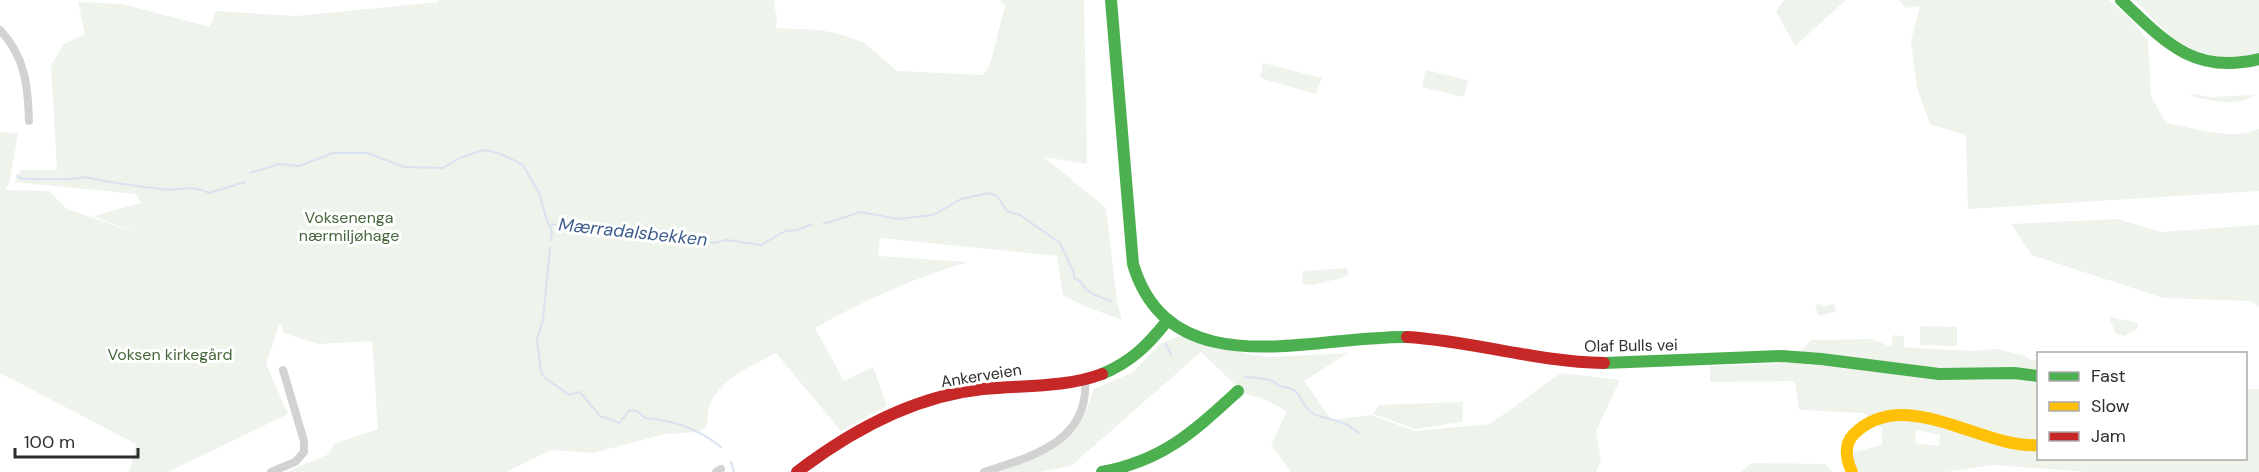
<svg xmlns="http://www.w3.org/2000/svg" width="2259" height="472" font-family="'DM Sans',sans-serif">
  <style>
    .green { fill: #eef3eb; fill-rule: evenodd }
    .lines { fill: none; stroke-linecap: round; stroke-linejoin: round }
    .stream { stroke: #d8e2f0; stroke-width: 2 }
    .street { stroke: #d2d2d2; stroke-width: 8 }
    .fast { stroke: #4caf50; stroke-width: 12 }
    .slow { stroke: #ffc107; stroke-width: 12 }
    .jam { stroke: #c62828; stroke-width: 12 }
    .labels { text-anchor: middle; stroke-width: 6; stroke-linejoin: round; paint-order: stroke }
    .park-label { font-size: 16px; fill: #47673c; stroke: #fff }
    .street-label { font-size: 16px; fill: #2d2d2d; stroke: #fff }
    .water-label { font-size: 18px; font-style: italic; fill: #3d5d8c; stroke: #fff }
  </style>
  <rect width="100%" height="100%" fill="#fff"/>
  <g class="green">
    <path d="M 438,0 L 775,0 L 774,7 L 777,15 L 776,28 L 820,30 L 843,35 L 865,43 L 897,71 L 983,75 L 990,64 L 1005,6 L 1000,0 L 1084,0 L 1087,164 L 1044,157 L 1106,208 L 1117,301 L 1122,320 L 1084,306 L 1063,295 L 1057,256 L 880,238 L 878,256 L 968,262 C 914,278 864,300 815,328 L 844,381 L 873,367 L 887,406 L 841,431 L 776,353 C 752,366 719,379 709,407 C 707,412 708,420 707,426 L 699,432 L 665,434 L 593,453 L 551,450 L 506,472 L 286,472 L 329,454 L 334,444 L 378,429 L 372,341 L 318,344 L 284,333 L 280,322 L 266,364 L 288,414 L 168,472 L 129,472 L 136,444 L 0,373 L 0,132 L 18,134 L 9,184 L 5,190 L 49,191 L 67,209 L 140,234 L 93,216 L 141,203 L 136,194 L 14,182 L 21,170 L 57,170 L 51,65 L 64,44 L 85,34 L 78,2 L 122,4 L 210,27 L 216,11 L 296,16 L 438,2 Z"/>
    <path d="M 1784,0 L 1846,0 L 1795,46 L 1776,11 Z"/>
    <path d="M 1899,0 L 2109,0 L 2131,20 L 2148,41 L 2151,96 L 2166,123 C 2195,128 2230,141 2259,129 L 2259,191 L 1968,209 L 1966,135 L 1930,124 L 1917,88 L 1911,41 L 1920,6 L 1905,8 Z"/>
    <path d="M 2135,0 L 2259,0 L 2259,52 C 2232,64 2199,55 2175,39 C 2161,29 2148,13 2135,0 Z"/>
    <path d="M 1263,63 L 1322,78 L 1316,94 L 1260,78 Z"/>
    <path d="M 1426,70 L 1468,80 L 1464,97 L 1422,87 Z"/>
    <path d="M 2192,94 L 2211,97 L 2254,95 C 2239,107 2213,101 2195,97 L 2191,96 Z"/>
    <path d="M 2117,219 L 2161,232 L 2259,225 L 2259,307 L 2251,301 L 2163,298 L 2032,255 L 2011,224 Z"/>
    <path d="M 1347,268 L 1348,276 L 1314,285 L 1302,284 L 1303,271 Z"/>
    <path d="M 1821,304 L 1824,306 L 1834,304 L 1836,312 L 1818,316 L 1815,305 Z"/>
    <path d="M 2109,317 L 2138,323 L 2137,329 L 2124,336 L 2116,334 Z"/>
    <path d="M 1920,326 L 1957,327 L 1957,346 L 1920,345 Z"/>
    <path d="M 1893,335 L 1904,336 L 1904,347 L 1898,347 L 1972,351 L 1996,349 L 2023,355 L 2031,360 L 2038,360 L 2038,458 L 2246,458 L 2246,389 L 2259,389 L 2259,472 L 2089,472 L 1993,465 L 1945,472 L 1860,472 L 1854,466 L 1853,452 L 1882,445 L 1882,428 L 1864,413 L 1799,410 L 1795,381 L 1710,382 L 1710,366 L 1789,363 L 1811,340 L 1872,339 L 1891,347 ZM 1916,430 L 1940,435 L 1939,446 L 1915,443 Z"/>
    <path d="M 1181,336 L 1211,342 L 1246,354 L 1273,357 L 1348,353 L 1304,381 L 1332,420 L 1371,415 L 1415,431 L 1490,424 L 1561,373 L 1620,380 L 1596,431 L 1601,459 L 1596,472 L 1291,472 L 1271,445 L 1287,411 L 1262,398 L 1245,394 L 1201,352 L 1071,466 L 1040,472 L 998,472 C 1029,461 1063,450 1081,420 C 1087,411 1090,399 1094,389 L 1133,372 L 1161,343 Z"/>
    <path d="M 1463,402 L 1462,422 L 1415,429 L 1373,414 L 1379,405 Z"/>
    <path d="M 1752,463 L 1826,464 L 1832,472 L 1741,472 Z"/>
  </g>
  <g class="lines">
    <g class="stream">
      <path d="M 250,173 L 279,164 L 299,166 L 333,153 L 367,153 L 405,167 L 443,168 L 460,158 L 483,150 L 499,153 L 523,165 L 539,193 L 548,224 L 652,234 L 713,243 L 727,240 L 761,245 L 785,231 L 798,230 L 812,224"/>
      <path d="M 17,176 L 22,179 C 41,178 67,181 85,177 C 110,183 136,186 162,189 C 181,192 187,183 209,193 L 245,182"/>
      <path d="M 823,224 L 861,212 L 898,219 L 933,215 L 961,199 L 989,193 L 997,196 L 1007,211 L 1020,215 L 1060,243 L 1074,273 L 1074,278 C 1082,281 1081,284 1086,289 C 1092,295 1103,298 1111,301"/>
      <path d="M 549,225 L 552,232 L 551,240"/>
      <path d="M 550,248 L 543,320 L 537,340 L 541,372 L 545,378 L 569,395 L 580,392 L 600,416 L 620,423 L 629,410 L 637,411 L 645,418 C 672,420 699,429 721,447"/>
      <path d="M 1166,344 L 1171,355"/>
      <path d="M 1245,377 C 1256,378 1271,377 1279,386 C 1305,389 1295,399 1311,412 C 1319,418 1333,419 1343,423 C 1349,425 1354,430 1359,433"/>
      <path d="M 731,462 L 734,472"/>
    </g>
    <g class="street">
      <path d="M 0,30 C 25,56 28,86 29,121"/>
      <path d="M 271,472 L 295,462 L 304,452 L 304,441 L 283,370"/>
      <path d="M 716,472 L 721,469"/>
      <path d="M 984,472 C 1031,457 1090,442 1085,379"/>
    </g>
    <g class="fast">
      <path d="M 1111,0 L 1133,264 C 1170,388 1314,335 1407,337"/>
      <path d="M 2121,0 C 2165,42 2194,75 2259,59"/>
      <path d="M 1604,363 L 1782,356 L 1821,359 L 1939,374 L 2014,373 L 2038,376"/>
      <path d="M 1102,374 C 1131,362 1148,345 1167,321"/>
      <path d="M 1102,472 C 1164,460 1193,432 1238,391"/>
    </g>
    <path class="slow" d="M 1852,472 C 1846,459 1843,445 1854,434 C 1905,384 1981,449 2038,445"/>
    <g class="jam">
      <path d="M 1407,337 C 1473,341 1537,362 1604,363"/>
      <path d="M 797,472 C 852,430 914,396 983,389 C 1022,385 1065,388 1102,374"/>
    </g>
  </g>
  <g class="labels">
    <g class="park-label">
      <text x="349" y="223">Voksenenga<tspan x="349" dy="18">nærmiljøhage</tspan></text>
      <text x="170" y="360">Voksen kirkegård</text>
    </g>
    <g class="street-label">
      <text transform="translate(1631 345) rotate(-1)" y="6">Olaf Bulls vei</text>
      <text transform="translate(981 375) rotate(-9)" y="6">Ankerveien</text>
    </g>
    <g class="water-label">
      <text transform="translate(633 232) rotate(6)" y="6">Mærradalsbekken</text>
    </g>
  </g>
  <rect x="2037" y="352" width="210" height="108" fill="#ffffff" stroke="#ababab" stroke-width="1.5"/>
  <rect x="2049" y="372" width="30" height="9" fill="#4caf50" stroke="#ababab" stroke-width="1.5"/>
  <text x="2091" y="382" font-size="18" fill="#2d2d2d">Fast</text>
  <rect x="2049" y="402" width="30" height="9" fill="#ffc107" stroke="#ababab" stroke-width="1.5"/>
  <text x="2091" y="412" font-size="18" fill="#2d2d2d">Slow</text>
  <rect x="2049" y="432" width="30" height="9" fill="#c62828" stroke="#ababab" stroke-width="1.5"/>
  <text x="2091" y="442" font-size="18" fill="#2d2d2d">Jam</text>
  <path d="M15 448v9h123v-9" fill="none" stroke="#2d2d2d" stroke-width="3"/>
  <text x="24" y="448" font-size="18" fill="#2d2d2d" stroke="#ffffff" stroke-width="4.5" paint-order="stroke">100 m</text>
</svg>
